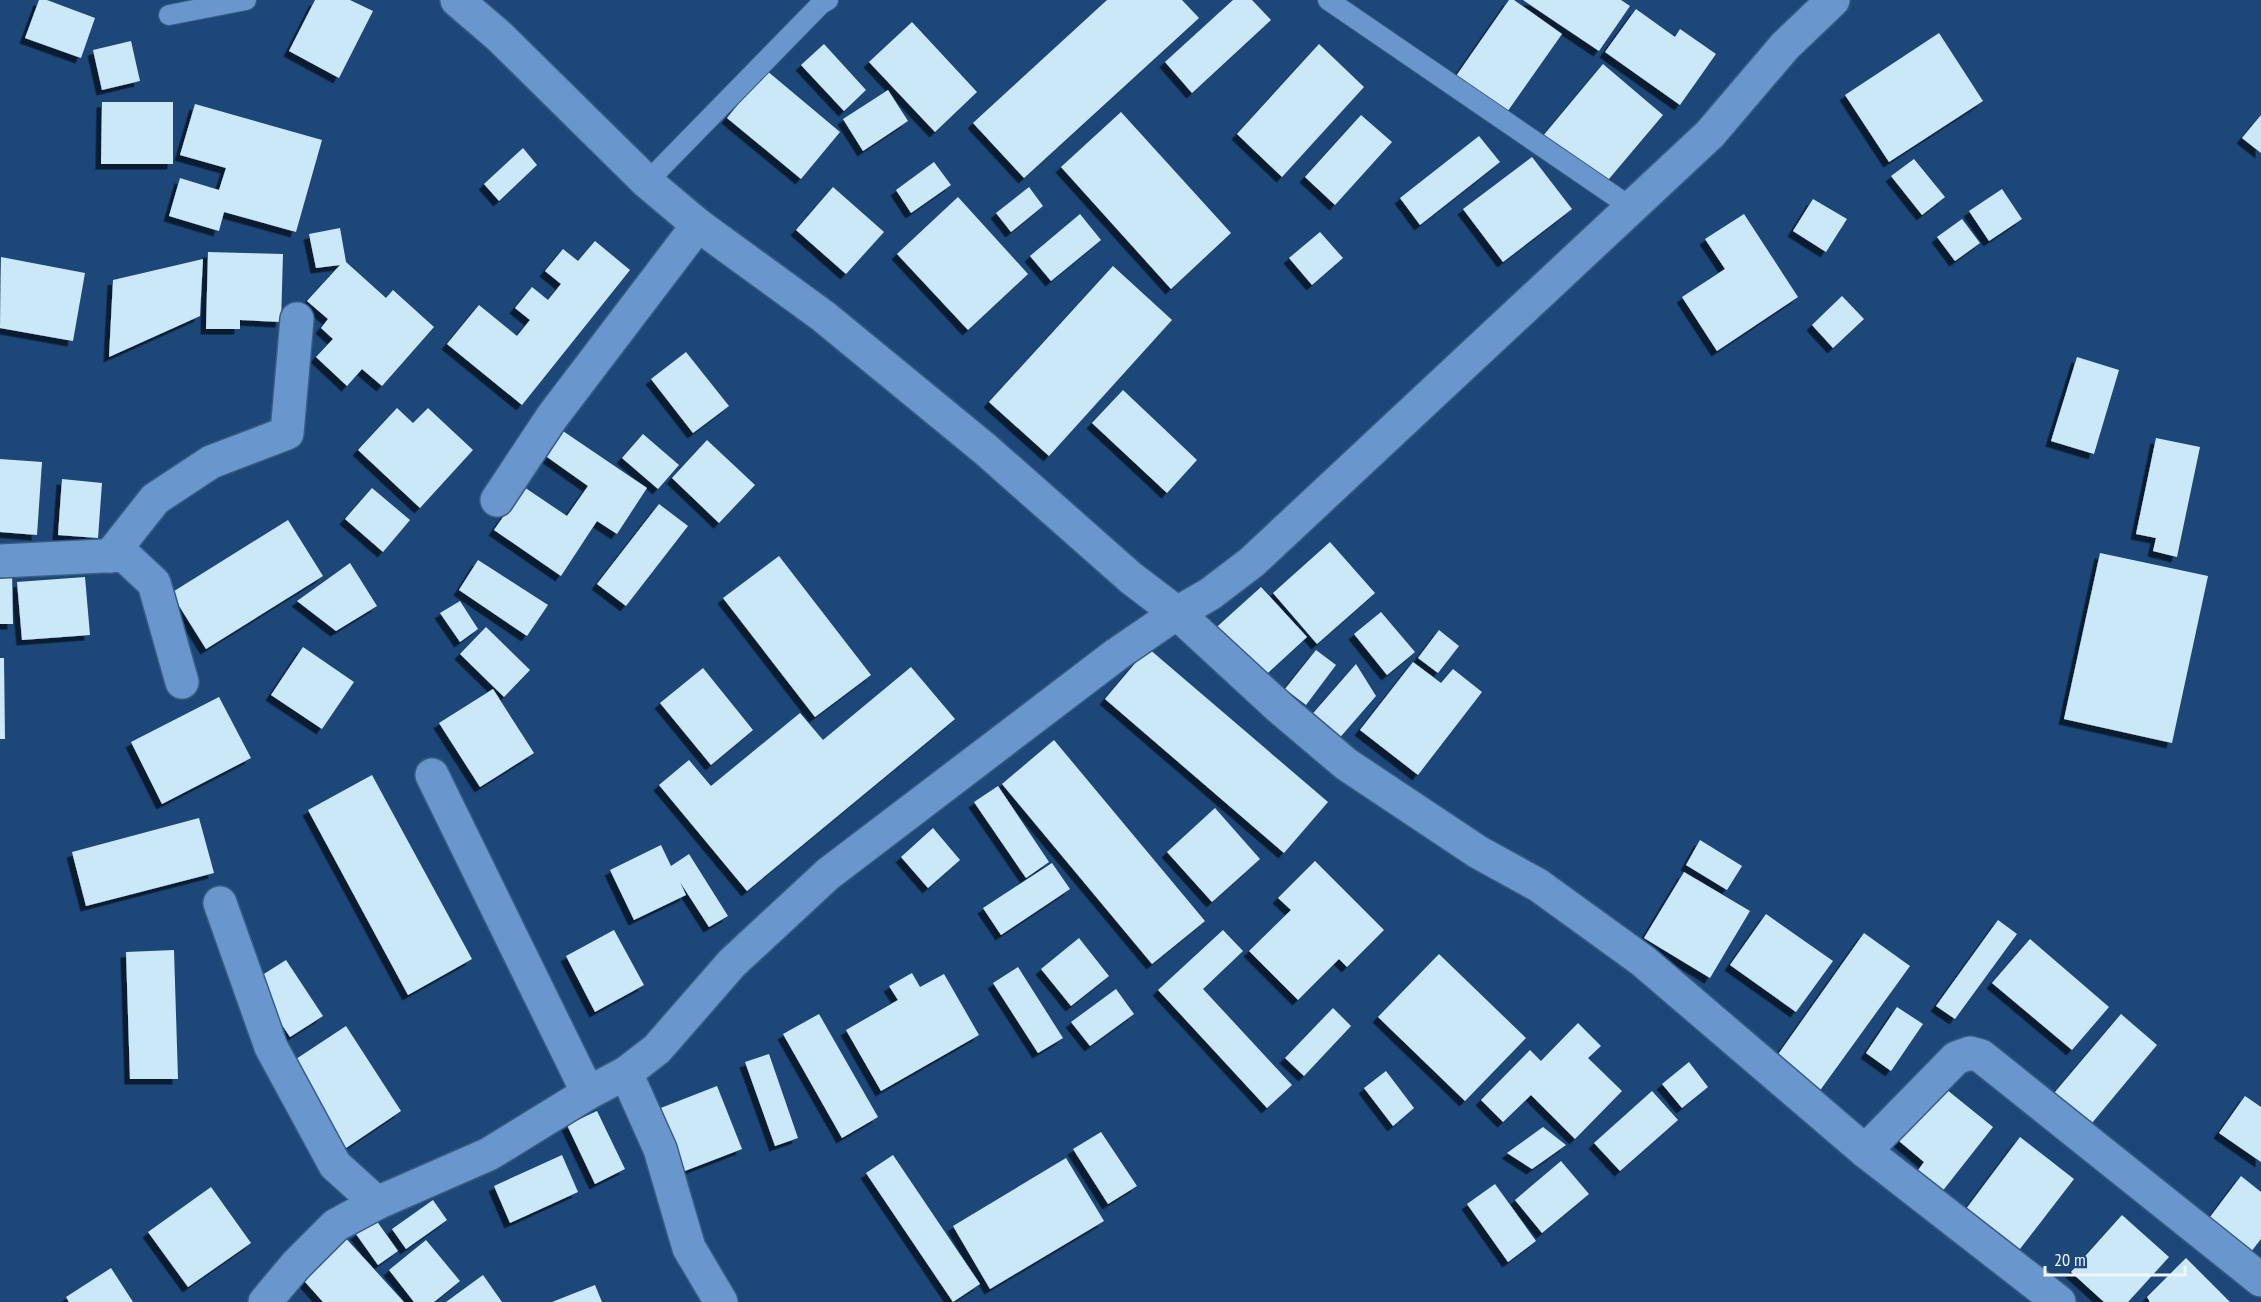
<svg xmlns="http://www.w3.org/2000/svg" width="2261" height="1302" font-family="'PT Sans Narrow',sans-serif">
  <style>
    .building { fill: #cbe8f9; filter: url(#shadow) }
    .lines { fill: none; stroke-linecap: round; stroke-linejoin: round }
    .lane-casing { stroke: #3a5c81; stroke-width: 22 }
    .street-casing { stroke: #3a5c81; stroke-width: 36 }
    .lane { stroke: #6997cd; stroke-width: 20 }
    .street { stroke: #6997cd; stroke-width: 33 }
  </style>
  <defs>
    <filter id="shadow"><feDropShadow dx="-5.5" dy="5.5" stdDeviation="0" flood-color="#0009"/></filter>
  </defs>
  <rect width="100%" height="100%" fill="#1c4778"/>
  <g class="building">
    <path d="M 39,0 L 47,0 L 95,18 L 81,58 L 25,38 Z"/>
    <path d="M 315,0 L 350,0 L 373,11 L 339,78 L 289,51 Z"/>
    <path d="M 1107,0 L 1182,0 L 1199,18 L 1024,178 L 973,123 Z"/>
    <path d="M 1233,0 L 1252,0 L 1271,20 L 1192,93 L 1165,62 Z"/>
    <path d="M 1509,0 L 1514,0 L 1562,34 L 1505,115 L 1454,79 Z"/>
    <path d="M 1523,0 L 1621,0 L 1630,6 L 1599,51 Z"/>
    <path d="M 1636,9 L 1675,37 L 1680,29 L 1716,54 L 1680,105 L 1605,52 Z"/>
    <path d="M 912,22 L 977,92 L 935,132 L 869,62 Z"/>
    <path d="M 1939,33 L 1983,101 L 1889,162 L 1845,95 Z"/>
    <path d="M 131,41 L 140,81 L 102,90 L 93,50 Z"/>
    <path d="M 824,44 L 866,90 L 844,111 L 801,65 Z"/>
    <path d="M 1319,44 L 1364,87 L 1282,177 L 1237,134 Z"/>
    <path d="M 1603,64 L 1663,115 L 1603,186 L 1543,136 Z"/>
    <path d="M 766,70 L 840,132 L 801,179 L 727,118 Z"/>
    <path d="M 888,90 L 908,121 L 863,151 L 843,119 Z"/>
    <path d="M 102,102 L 173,102 L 173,164 L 101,164 Z"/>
    <path d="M 195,104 L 322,140 L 296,232 L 224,212 L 219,231 L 169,216 L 180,178 L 219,190 L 226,168 L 180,155 Z"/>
    <path d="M 1121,112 L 1231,233 L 1171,289 L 1061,167 Z"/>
    <path d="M 1361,115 L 1392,142 L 1335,205 L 1305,177 Z"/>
    <path d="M 2261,115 L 2261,153 L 2242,138 Z"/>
    <path d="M 1479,136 L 1500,162 L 1420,225 L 1400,198 Z"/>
    <path d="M 523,148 L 537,165 L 499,201 L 484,184 Z"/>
    <path d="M 1532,157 L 1572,209 L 1503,262 L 1463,209 Z"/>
    <path d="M 1914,159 L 1945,197 L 1922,215 L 1891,176 Z"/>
    <path d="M 934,162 L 951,185 L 911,213 L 896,190 Z"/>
    <path d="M 833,187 L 884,232 L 846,274 L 796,230 Z"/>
    <path d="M 1029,187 L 1043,206 L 1011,232 L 996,213 Z"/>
    <path d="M 2002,189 L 2022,219 L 1989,241 L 1969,211 Z"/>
    <path d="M 958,197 L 1028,274 L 968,330 L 897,254 Z"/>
    <path d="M 1813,199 L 1847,219 L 1826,252 L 1793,231 Z"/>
    <path d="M 1080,214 L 1101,240 L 1051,281 L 1030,256 Z"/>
    <path d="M 1744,214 L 1798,297 L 1717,351 L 1682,297 L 1725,269 L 1705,239 Z"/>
    <path d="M 1962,219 L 1980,243 L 1955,261 L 1937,237 Z"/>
    <path d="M 340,228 L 346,262 L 386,298 L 393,290 L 434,327 L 382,386 L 362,369 L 347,386 L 316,357 L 333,339 L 321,328 L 328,319 L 307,301 L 340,265 L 316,268 L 309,234 Z"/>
    <path d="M 1320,232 L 1343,258 L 1312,285 L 1289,258 Z"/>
    <path d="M 595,241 L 630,270 L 522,405 L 447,344 L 479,305 L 517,336 L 530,320 L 515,308 L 532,287 L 548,300 L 561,284 L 545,271 L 563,249 L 578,261 Z"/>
    <path d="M 208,252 L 283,254 L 281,322 L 240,320 L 240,329 L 206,329 Z"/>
    <path d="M 1,257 L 85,273 L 73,341 L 0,328 Z"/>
    <path d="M 203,259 L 200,316 L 109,357 L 113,280 Z"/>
    <path d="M 1113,266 L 1172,320 L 1049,456 L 989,402 Z"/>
    <path d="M 1842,296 L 1864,319 L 1833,348 L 1812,325 Z"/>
    <path d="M 686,352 L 729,406 L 693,433 L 651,379 Z"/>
    <path d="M 2077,357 L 2119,370 L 2094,454 L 2051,441 Z"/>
    <path d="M 1123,390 L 1197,460 L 1167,493 L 1092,423 Z"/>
    <path d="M 397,408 L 413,423 L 428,408 L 473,450 L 420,508 L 358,450 Z"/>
    <path d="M 557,427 L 647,488 L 617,534 L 597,521 L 561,576 L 494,530 L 524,487 L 567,516 L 588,486 L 540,452 Z"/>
    <path d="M 643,434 L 679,465 L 658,489 L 622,458 Z"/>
    <path d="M 2156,438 L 2200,447 L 2177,557 L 2153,551 L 2156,538 L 2136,534 Z"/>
    <path d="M 707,440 L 755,485 L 719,523 L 672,478 Z"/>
    <path d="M 0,459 L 42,462 L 37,535 L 0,532 Z"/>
    <path d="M 62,479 L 102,483 L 98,538 L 58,535 Z"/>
    <path d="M 372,488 L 410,520 L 383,552 L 345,519 Z"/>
    <path d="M 659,504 L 688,526 L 626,606 L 597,584 Z"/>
    <path d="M 288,520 L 323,576 L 206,649 L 171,593 Z"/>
    <path d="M 1330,542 L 1375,593 L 1317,644 L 1273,593 Z"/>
    <path d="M 2100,553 L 2208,576 L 2172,743 L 2064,719 Z"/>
    <path d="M 779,556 L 871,675 L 815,717 L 723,598 Z"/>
    <path d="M 478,560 L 548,605 L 527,636 L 459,590 Z"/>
    <path d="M 350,563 L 377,606 L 336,631 L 297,601 Z"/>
    <path d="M 0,571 L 12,571 L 13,624 L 0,624 Z"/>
    <path d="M 85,577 L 90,635 L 22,640 L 17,582 Z"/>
    <path d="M 1261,587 L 1307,637 L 1256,684 L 1209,634 Z"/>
    <path d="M 460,601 L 478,629 L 460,642 L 440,613 Z"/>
    <path d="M 1381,612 L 1415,652 L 1387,675 L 1354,634 Z"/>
    <path d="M 486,627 L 530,670 L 504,697 L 460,654 Z"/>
    <path d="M 1439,630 L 1459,646 L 1438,673 L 1418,658 Z"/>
    <path d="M 303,647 L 354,682 L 322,729 L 271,695 Z"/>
    <path d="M 1148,648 L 1328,802 L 1284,853 L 1105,699 Z"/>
    <path d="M 1316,650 L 1336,665 L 1306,705 L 1285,689 Z"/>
    <path d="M 0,658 L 4,658 L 5,739 L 0,739 Z"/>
    <path d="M 1413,662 L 1441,683 L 1453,669 L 1482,692 L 1418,775 L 1360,730 Z"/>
    <path d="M 1356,664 L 1376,696 L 1336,742 L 1309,718 Z"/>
    <path d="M 911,667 L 955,719 L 747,891 L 659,785 L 689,760 L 711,786 L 800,713 L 823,740 Z"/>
    <path d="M 703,668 L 753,730 L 711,765 L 660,703 Z"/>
    <path d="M 493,689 L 534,753 L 480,787 L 439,723 Z"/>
    <path d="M 219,697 L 251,758 L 162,804 L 131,742 Z"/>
    <path d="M 1054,740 L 1205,921 L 1152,964 L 1002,784 Z"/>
    <path d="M 372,775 L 472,959 L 408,995 L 308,810 Z"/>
    <path d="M 998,786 L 1049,862 L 1026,878 L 974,802 Z"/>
    <path d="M 1215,808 L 1260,859 L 1212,902 L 1167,852 Z"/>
    <path d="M 199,818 L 214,873 L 86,906 L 72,852 Z"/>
    <path d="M 933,828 L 960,860 L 928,888 L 901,857 Z"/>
    <path d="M 1700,840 L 1742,866 L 1727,890 L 1686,865 Z"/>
    <path d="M 661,845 L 671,866 L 689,854 L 728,916 L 709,927 L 680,882 L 686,895 L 634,920 L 610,870 Z"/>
    <path d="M 1315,861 L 1384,930 L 1347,967 L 1339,959 L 1298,1000 L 1249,951 L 1291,910 L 1278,898 Z"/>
    <path d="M 1052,863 L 1070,889 L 1001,935 L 983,908 Z"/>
    <path d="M 1684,872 L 1750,911 L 1710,978 L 1644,938 Z"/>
    <path d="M 1766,914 L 1833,961 L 1796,1012 L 1730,965 Z"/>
    <path d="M 1998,920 L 2017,934 L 1955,1019 L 1936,1006 Z"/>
    <path d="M 614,930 L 644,985 L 595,1012 L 566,956 Z"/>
    <path d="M 1223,930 L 1243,951 L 1203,989 L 1292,1085 L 1267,1108 L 1158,990 Z"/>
    <path d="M 1864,933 L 1910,966 L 1816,1096 L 1772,1063 Z"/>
    <path d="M 1079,938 L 1109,976 L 1071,1006 L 1041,969 Z"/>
    <path d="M 2030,939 L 2109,1007 L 2072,1050 L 1992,983 Z"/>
    <path d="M 174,950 L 178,1079 L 130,1079 L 126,952 Z"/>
    <path d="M 1439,954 L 1526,1038 L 1465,1101 L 1378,1017 Z"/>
    <path d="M 286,960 L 323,1016 L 290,1037 L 253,981 Z"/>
    <path d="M 1018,967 L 1063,1038 L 1038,1053 L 993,983 Z"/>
    <path d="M 912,973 L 920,987 L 944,974 L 979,1035 L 881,1091 L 846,1030 L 898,1000 L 889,986 Z"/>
    <path d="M 1116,989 L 1134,1014 L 1090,1046 L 1071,1022 Z"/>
    <path d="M 1897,1007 L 1923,1024 L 1891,1071 L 1866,1053 Z"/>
    <path d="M 1333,1008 L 1351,1026 L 1304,1076 L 1285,1058 Z"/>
    <path d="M 819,1014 L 878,1117 L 842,1138 L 783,1034 Z"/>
    <path d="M 2121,1014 L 2157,1045 L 2087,1129 L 2050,1098 Z"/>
    <path d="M 1578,1023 L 1601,1046 L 1588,1058 L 1622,1091 L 1575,1139 L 1531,1095 L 1503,1122 L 1481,1100 L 1530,1050 L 1541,1061 Z"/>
    <path d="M 346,1026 L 401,1111 L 346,1148 L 290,1063 Z"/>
    <path d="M 769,1054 L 798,1138 L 775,1146 L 745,1062 Z"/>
    <path d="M 1689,1062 L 1708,1087 L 1682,1108 L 1662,1084 Z"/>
    <path d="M 1386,1071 L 1414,1108 L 1393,1126 L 1364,1088 Z"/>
    <path d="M 1936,1081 L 1993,1127 L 1941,1193 L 1916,1173 L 1924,1162 L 1893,1136 Z"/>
    <path d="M 717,1086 L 742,1149 L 677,1174 L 653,1111 Z"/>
    <path d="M 1652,1091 L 1678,1120 L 1620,1171 L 1594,1143 Z"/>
    <path d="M 2245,1096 L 2261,1107 L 2261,1162 L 2219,1133 Z"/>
    <path d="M 597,1111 L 625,1169 L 595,1184 L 567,1125 Z"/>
    <path d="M 1543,1127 L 1566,1145 L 1532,1169 L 1507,1153 Z"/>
    <path d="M 1101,1132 L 1137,1186 L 1108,1204 L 1073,1149 Z"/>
    <path d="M 2020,1137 L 2074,1179 L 2013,1258 L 1960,1217 Z"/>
    <path d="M 562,1155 L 578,1192 L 510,1223 L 494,1186 Z"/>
    <path d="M 893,1155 L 980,1284 L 953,1302 L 866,1173 Z"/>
    <path d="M 1066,1158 L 1104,1221 L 990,1289 L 953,1226 Z"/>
    <path d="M 1561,1161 L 1589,1194 L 1542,1233 L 1515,1200 Z"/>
    <path d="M 2241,1176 L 2261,1192 L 2261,1239 L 2247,1257 L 2204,1225 Z"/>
    <path d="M 1495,1184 L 1536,1241 L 1508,1262 L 1467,1204 Z"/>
    <path d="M 211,1187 L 251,1243 L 188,1287 L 148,1232 Z"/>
    <path d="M 433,1200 L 447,1220 L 406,1249 L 392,1229 Z"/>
    <path d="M 2122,1215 L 2169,1257 L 2128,1302 L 2104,1302 L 2071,1272 Z"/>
    <path d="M 376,1220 L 398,1251 L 378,1265 L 356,1234 Z"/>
    <path d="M 342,1234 L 404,1302 L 323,1302 L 298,1274 Z"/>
    <path d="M 426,1240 L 460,1281 L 434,1302 L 414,1302 L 389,1270 Z"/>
    <path d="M 2186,1258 L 2230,1302 L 2150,1302 L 2147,1297 Z"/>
    <path d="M 111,1268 L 133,1302 L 69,1302 L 66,1297 Z"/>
    <path d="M 483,1275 L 502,1302 L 446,1302 Z"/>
    <path d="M 595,1285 L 602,1302 L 552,1302 Z"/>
  </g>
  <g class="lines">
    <g class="lane-casing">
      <g id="lane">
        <path d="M 1328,0 L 1632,208"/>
        <path d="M 169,15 L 246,0"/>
        <path d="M 647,182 L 821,4 L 828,0"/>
      </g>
    </g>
    <g class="street-casing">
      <g id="street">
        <path d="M 457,0 L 500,37 L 647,182 L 698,225 L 823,316 L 985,449 L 1131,578 L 1177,613 L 1280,708 L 1346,764 L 1478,852 L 1538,885 L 1643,961 L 1865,1151 L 2059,1302"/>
        <path d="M 497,500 L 552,417 L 698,225"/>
        <path d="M 110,556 L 155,499 L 211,462 L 287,433 L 297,319"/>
        <path d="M 0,561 L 124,555 L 154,583 L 182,682"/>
        <path d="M 432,775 L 588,1093"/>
        <path d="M 220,903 L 271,1047 L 335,1165 L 377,1203"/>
        <path d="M 626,1073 L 660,1149 L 689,1248 L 721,1302"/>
        <path d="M 1865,1151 L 1956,1058 L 1970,1053 L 1981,1056 L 2261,1280"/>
        <path d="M 265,1302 L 296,1265 L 336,1225 L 377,1203 L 489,1154 L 588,1093 L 626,1073 L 657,1049 L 732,963 L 828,874 L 1117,654 L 1177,613 L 1210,594 L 1252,562 L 1710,134 L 1785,46 L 1833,0"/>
      </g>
    </g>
    <use href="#lane" class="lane"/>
    <use href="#street" class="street"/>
  </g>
  <path d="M2045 1266v9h140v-9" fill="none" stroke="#f1f5fb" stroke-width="3"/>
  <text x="2054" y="1266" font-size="18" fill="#f1f5fb" stroke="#1c4778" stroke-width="4.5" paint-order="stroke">20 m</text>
</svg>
